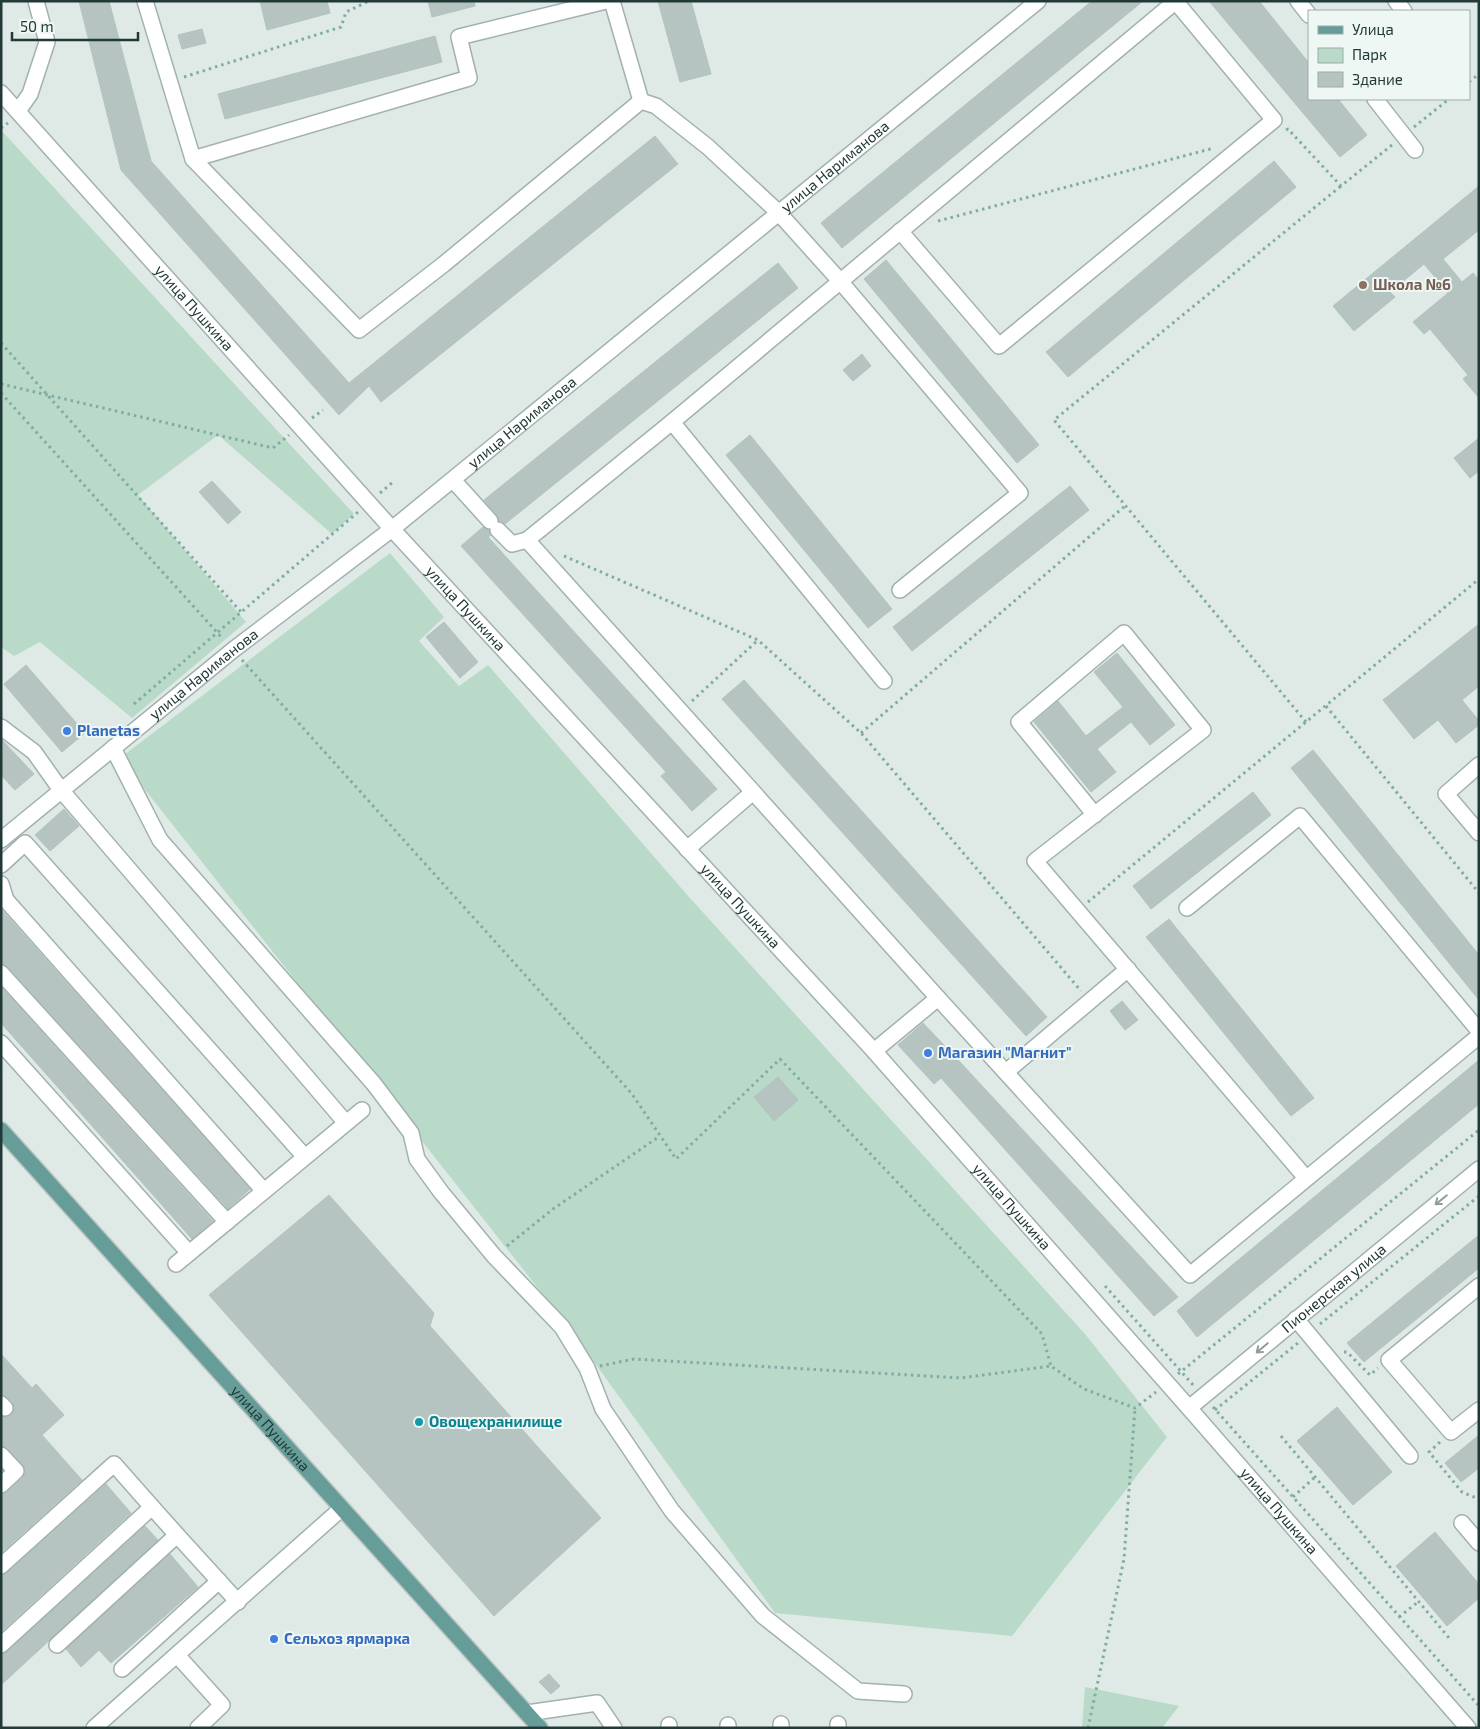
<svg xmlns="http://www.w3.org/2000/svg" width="1480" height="1729" font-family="'Exo 2',sans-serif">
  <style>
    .green { fill: #b9dac8 }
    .building { fill: #b5c4c0; stroke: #b2c3bf }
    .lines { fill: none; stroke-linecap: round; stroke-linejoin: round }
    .minor-casing { stroke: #a2b1af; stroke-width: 18 }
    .major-casing { stroke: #bcc4c3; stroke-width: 18 }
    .path { stroke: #81aca6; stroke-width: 3; stroke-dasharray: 2.5 4; stroke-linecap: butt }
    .minor { stroke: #fff; stroke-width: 15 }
    .major { stroke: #669d99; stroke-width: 15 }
    .oneway { stroke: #909c9b }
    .education-dot { fill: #8d6e63; stroke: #eff7f4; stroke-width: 2 }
    .shop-dot { fill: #3f7fe0; stroke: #eff7f4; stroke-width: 2 }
    .culture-dot { fill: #0f9aa8; stroke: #eff7f4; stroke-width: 2 }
    .labels { text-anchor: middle; stroke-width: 4; stroke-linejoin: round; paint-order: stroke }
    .street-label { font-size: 15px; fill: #213937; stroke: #eff7f4 }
    .education-label { font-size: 15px; font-weight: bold; fill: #785e54; stroke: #eff7f4; text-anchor: start }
    .shop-label { font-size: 15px; font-weight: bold; fill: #366cbe; stroke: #eff7f4; text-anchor: start }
    .culture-label { font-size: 15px; font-weight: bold; fill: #0d838f; stroke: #eff7f4; text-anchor: start }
  </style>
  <rect width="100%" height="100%" fill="#dfeae7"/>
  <g class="green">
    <path d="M 1,130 L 354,514 L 332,534 L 218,435 L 138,495 L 246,622 L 132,718 L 40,642 L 14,656 L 1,647 Z"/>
    <path d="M 390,553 L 444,617 L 419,641 L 459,686 L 488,665 L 689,897 L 1085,1334 L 1167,1437 L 1012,1636 L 775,1613 L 571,1330 L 120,758 Z"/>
    <path d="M 1085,1687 L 1179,1706 L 1162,1728 L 1082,1728 Z"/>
  </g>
  <g class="building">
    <path d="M 79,1 L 109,1 L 151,161 L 349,383 L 655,136 L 678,164 L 381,402 L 369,386 L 339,415 L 121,170 Z"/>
    <path d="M 260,1 L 327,1 L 330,13 L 267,30 Z"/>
    <path d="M 428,1 L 474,1 L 475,6 L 432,17 Z"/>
    <path d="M 658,1 L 691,1 L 711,74 L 680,82 Z"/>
    <path d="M 1092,1 L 1143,1 L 842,248 L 821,223 Z"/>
    <path d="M 1209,1 L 1259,1 L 1309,63 L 1309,99 L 1338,99 L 1367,135 L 1340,157 Z"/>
    <path d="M 202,29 L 206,43 L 182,49 L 178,35 Z"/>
    <path d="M 435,36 L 442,62 L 225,119 L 218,94 Z"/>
    <path d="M 1274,161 L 1296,187 L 1068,377 L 1046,352 Z"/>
    <path d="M 1479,186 L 1479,230 L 1443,259 L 1462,282 L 1473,273 L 1479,280 L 1479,398 L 1463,379 L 1468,375 L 1430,329 L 1424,334 L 1413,322 L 1448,293 L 1424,264 L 1390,292 L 1395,297 L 1354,331 L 1333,306 Z"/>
    <path d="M 886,260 L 1039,445 L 1017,463 L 864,279 Z"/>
    <path d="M 778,263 L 798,288 L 505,524 L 499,521 L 497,515 L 484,500 Z"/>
    <path d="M 862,354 L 871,366 L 853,381 L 843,370 Z"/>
    <path d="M 750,435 L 892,609 L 868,628 L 726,455 Z"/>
    <path d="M 1479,438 L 1479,471 L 1470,478 L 1454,458 Z"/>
    <path d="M 212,481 L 241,512 L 228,524 L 199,492 Z"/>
    <path d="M 1070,486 L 1089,510 L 912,651 L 893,627 Z"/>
    <path d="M 483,527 L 489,530 L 491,535 L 488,537 L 717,789 L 692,811 L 661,776 L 666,772 L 461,546 Z"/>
    <path d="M 444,622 L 478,662 L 460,678 L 426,637 Z"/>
    <path d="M 1479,624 L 1479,686 L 1462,700 L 1479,721 L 1479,725 L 1456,743 L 1438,720 L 1414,739 L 1383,700 Z"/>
    <path d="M 1117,653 L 1175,725 L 1150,745 L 1131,722 L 1097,749 L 1116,772 L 1091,792 L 1034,722 L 1058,701 L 1086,736 L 1123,707 L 1094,672 Z"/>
    <path d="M 26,665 L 85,733 L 62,752 L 4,684 Z"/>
    <path d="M 744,680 L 1047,1017 L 1026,1036 L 722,699 Z"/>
    <path d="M 1,739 L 34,774 L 15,790 L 1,775 Z"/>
    <path d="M 1313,750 L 1479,955 L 1479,1000 L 1291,768 Z"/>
    <path d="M 1253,792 L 1271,815 L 1151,909 L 1133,886 Z"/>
    <path d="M 64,809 L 79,826 L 50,851 L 35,835 Z"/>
    <path d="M 1,909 L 250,1189 L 228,1209 L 8,967 L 1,964 Z"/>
    <path d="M 1169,919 L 1314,1098 L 1291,1116 L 1146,937 Z"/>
    <path d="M 1,987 L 213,1221 L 192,1239 L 1,1023 Z"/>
    <path d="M 1122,1001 L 1138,1020 L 1125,1030 L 1110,1011 Z"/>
    <path d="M 923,1023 L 959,1061 L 1178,1297 L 1154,1316 L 941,1078 L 934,1084 L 898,1045 Z"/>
    <path d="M 1479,1060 L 1479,1104 L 1197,1337 L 1177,1311 Z"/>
    <path d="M 778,1077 L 798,1100 L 774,1121 L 754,1097 Z"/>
    <path d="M 329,1195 L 434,1313 L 430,1326 L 601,1518 L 494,1616 L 209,1295 Z"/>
    <path d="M 1479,1235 L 1479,1268 L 1364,1362 L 1347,1343 Z"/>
    <path d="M 1,1354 L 32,1388 L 36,1384 L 64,1415 L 42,1435 L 82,1480 L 1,1553 L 1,1494 L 7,1492 L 22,1478 L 25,1469 L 8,1449 L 1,1446 L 1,1416 L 8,1417 L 14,1410 L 12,1401 L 1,1395 Z"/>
    <path d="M 1337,1407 L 1392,1472 L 1353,1505 L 1297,1441 Z"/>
    <path d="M 1479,1435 L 1479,1468 L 1461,1482 L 1445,1463 Z"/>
    <path d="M 106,1484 L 131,1513 L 1,1632 L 1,1575 L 7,1573 Z"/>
    <path d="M 145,1526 L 158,1540 L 1,1685 L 1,1654 L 7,1652 Z"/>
    <path d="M 1435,1532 L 1479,1584 L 1479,1598 L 1447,1626 L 1396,1566 Z"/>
    <path d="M 170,1554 L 198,1587 L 111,1663 L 99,1650 L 81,1667 L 66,1649 Z"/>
    <path d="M 549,1674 L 560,1686 L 551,1694 L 539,1682 Z"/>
  </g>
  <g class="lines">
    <g class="minor-casing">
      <g id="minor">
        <path d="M 145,1 L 193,159 L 359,330 L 444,264 L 641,101 L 656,106 L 708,147 L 778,212 L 840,281 L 1020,493 L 900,590"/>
        <path d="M 612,1 L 641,101"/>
        <path d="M 1298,1 L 1309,15"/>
        <path d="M 1396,1 L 1404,11"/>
        <path id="s1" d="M 1,93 L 392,529 L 874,1051 L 1189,1408 L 1468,1728"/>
        <path d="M 1375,99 L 1415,150"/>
        <path d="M 18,111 L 30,94 L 47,42 L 36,1"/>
        <path d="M 193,159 L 469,78 L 459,37 L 606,1"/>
        <path d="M 900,231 L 999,346 L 1252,138 L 1274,120 L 1176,2"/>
        <path d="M 672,422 L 884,681"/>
        <path d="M 453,480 L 490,521"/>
        <path d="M 498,530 L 512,544 L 527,540 L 938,998 L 874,1051"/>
        <path d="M 527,540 L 672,422 L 1176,1"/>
        <path d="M 1,727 L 34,752 L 61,790 L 346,1123"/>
        <path d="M 113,748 L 160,840 L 374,1084 L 411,1133 L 417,1159 L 441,1192 L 494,1256 L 562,1327 L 587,1368 L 603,1409 L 672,1511 L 763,1616 L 858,1691 L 904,1694"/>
        <path d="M 1479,765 L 1446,794 L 1479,833"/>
        <path d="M 1095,815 L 1019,722 L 1124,633 L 1203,730 L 1035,861 L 1306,1178"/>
        <path id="s2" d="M 1,840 L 233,650 L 392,529 L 1038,1"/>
        <path d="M 687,849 L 753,792"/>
        <path d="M 1,865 L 25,843 L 305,1157"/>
        <path d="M 1,884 L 6,900 L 264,1191"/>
        <path d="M 1187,908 L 1300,816 L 1479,1031"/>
        <path d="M 1,973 L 227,1222"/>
        <path d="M 938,998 L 1190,1275 L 1479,1036"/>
        <path d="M 1,1043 L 189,1253"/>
        <path d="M 1006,1072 L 1128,969"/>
        <path d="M 176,1264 L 362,1110"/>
        <path d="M 1479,1286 L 1389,1360 L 1451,1432 L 1479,1410"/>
        <path d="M 1296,1319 L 1410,1456"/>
        <path d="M 1,1404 L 5,1408"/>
        <path id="s3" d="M 1189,1408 L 1479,1169"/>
        <path d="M 1,1455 L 16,1471 L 1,1485"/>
        <path d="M 1462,1523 L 1479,1543"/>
        <path d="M 1,1566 L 114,1464 L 152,1507"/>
        <path d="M 1,1645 L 152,1507 L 177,1535"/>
        <path d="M 57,1645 L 177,1535 L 238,1602"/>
        <path d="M 177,1655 L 222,1705 L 198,1728"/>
        <path d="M 122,1669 L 219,1581"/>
        <path d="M 527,1713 L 597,1703 L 614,1728"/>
        <path d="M 781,1724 L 781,1728"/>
        <path d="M 838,1724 L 838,1728"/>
        <path d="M 669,1725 L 669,1728"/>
        <path d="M 94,1728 L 341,1509"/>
        <path d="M 728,1728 L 728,1725"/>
      </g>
    </g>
    <g class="major-casing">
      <g id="major">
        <path id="s4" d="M 1,1130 L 540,1728"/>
      </g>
    </g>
    <g class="path">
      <path d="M 184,77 L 341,27 L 346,12 L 369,1"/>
      <path d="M 1469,82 L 1479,74"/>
      <path d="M 1414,127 L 1449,99"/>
      <path d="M 1,128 L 8,123"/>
      <path d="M 1286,130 L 1288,129 L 1341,186 L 1392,145"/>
      <path d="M 938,221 L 1214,148"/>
      <path d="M 1,343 L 241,612"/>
      <path d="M 1,384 L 273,448 L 289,435"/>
      <path d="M 1,393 L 223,639"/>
      <path d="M 312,418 L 323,410"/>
      <path d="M 380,493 L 393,482"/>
      <path d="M 564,556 L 758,640 L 861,733 L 1081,991"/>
      <path d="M 242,660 L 632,1094 L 676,1159 L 780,1059 L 1042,1334 L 1051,1366"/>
      <path d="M 692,701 L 758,640"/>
      <path d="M 134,704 L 358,512"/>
      <path d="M 1326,706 L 1479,893"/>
      <path d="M 1306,722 L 1054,420 L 1341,186"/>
      <path d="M 861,733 L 1125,506"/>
      <path d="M 1088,902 L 1479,579"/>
      <path d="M 507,1246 L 553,1209 L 660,1136"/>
      <path d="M 1105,1286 L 1194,1386"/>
      <path d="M 1320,1324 L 1479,1196"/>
      <path d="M 1344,1352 L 1347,1352 L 1370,1375 L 1378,1368"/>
      <path d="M 600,1366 L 634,1359 L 961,1378 L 1051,1366 L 1084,1389 L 1135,1408 L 1156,1392"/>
      <path d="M 1178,1374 L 1479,1130"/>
      <path d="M 1213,1407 L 1479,1706"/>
      <path d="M 1215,1410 L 1298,1343"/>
      <path d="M 1281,1436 L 1449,1638"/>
      <path d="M 1440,1442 L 1429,1452 L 1462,1492 L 1479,1499"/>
      <path d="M 1293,1497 L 1315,1477"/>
      <path d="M 1399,1617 L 1418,1602"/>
      <path d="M 1088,1728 L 1124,1559 L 1135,1408"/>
    </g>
    <use href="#minor" class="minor"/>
    <use href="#major" class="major"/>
  </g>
  <defs><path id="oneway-shaft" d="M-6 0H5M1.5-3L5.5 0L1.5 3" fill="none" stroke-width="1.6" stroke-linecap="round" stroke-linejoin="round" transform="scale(1.25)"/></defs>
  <g class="oneway">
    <use href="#oneway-shaft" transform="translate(1441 1200) rotate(141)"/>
    <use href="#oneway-shaft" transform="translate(1262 1348) rotate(140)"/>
  </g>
  <circle class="education-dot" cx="1363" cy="285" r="5"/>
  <g class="shop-dot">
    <circle cx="67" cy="731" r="5"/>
    <circle cx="928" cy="1053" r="5"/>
    <circle cx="274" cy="1639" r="5"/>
  </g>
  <circle class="culture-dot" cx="419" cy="1422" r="5"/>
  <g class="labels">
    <g class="street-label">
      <text dy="5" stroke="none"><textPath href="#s2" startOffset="1072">улица Нариманова</textPath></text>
      <text dy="5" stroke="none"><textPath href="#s1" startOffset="289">улица Пушкина</textPath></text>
      <text dy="5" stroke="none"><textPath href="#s2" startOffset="668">улица Нариманова</textPath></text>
      <text dy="5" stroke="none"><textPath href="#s1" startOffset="694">улица Пушкина</textPath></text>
      <text dy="5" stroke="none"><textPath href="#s2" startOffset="262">улица Нариманова</textPath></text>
      <text dy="5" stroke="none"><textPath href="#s1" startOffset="1099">улица Пушкина</textPath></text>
      <text dy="5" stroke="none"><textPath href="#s1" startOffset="1504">улица Пушкина</textPath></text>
      <text dy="5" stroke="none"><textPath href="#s3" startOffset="188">Пионерская улица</textPath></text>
      <text dy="5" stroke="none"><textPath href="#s4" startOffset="402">улица Пушкина</textPath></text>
      <text dy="5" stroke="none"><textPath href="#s1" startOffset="1909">улица Пушкина</textPath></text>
    </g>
    <g class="education-label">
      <text x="1373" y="290">Школа №6</text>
    </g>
    <g class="shop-label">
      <text x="77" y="736">Planetas</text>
      <text x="938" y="1058">Магазин "Магнит"</text>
      <text x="284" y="1644">Сельхоз ярмарка</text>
    </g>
    <g class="culture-label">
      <text x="429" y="1427">Овощехранилище</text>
    </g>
  </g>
  <rect width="1480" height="1729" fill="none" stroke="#213937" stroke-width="5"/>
  <rect x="1308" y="10" width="162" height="90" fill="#eff7f4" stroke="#9daba8"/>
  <rect x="1318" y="26" width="25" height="8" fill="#669d99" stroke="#9daba8"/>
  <text x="1352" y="35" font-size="15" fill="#213937">Улица</text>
  <rect x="1318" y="48" width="25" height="15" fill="#b9dac8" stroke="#9daba8"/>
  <text x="1352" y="60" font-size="15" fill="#213937">Парк</text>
  <rect x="1318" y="72" width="25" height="15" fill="#b5c4c0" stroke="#9daba8"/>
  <text x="1352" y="85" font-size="15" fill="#213937">Здание</text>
  <path d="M12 32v8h126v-8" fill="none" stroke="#213937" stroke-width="2.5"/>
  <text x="20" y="32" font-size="15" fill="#213937" stroke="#eff7f4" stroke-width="4" paint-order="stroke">50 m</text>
</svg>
